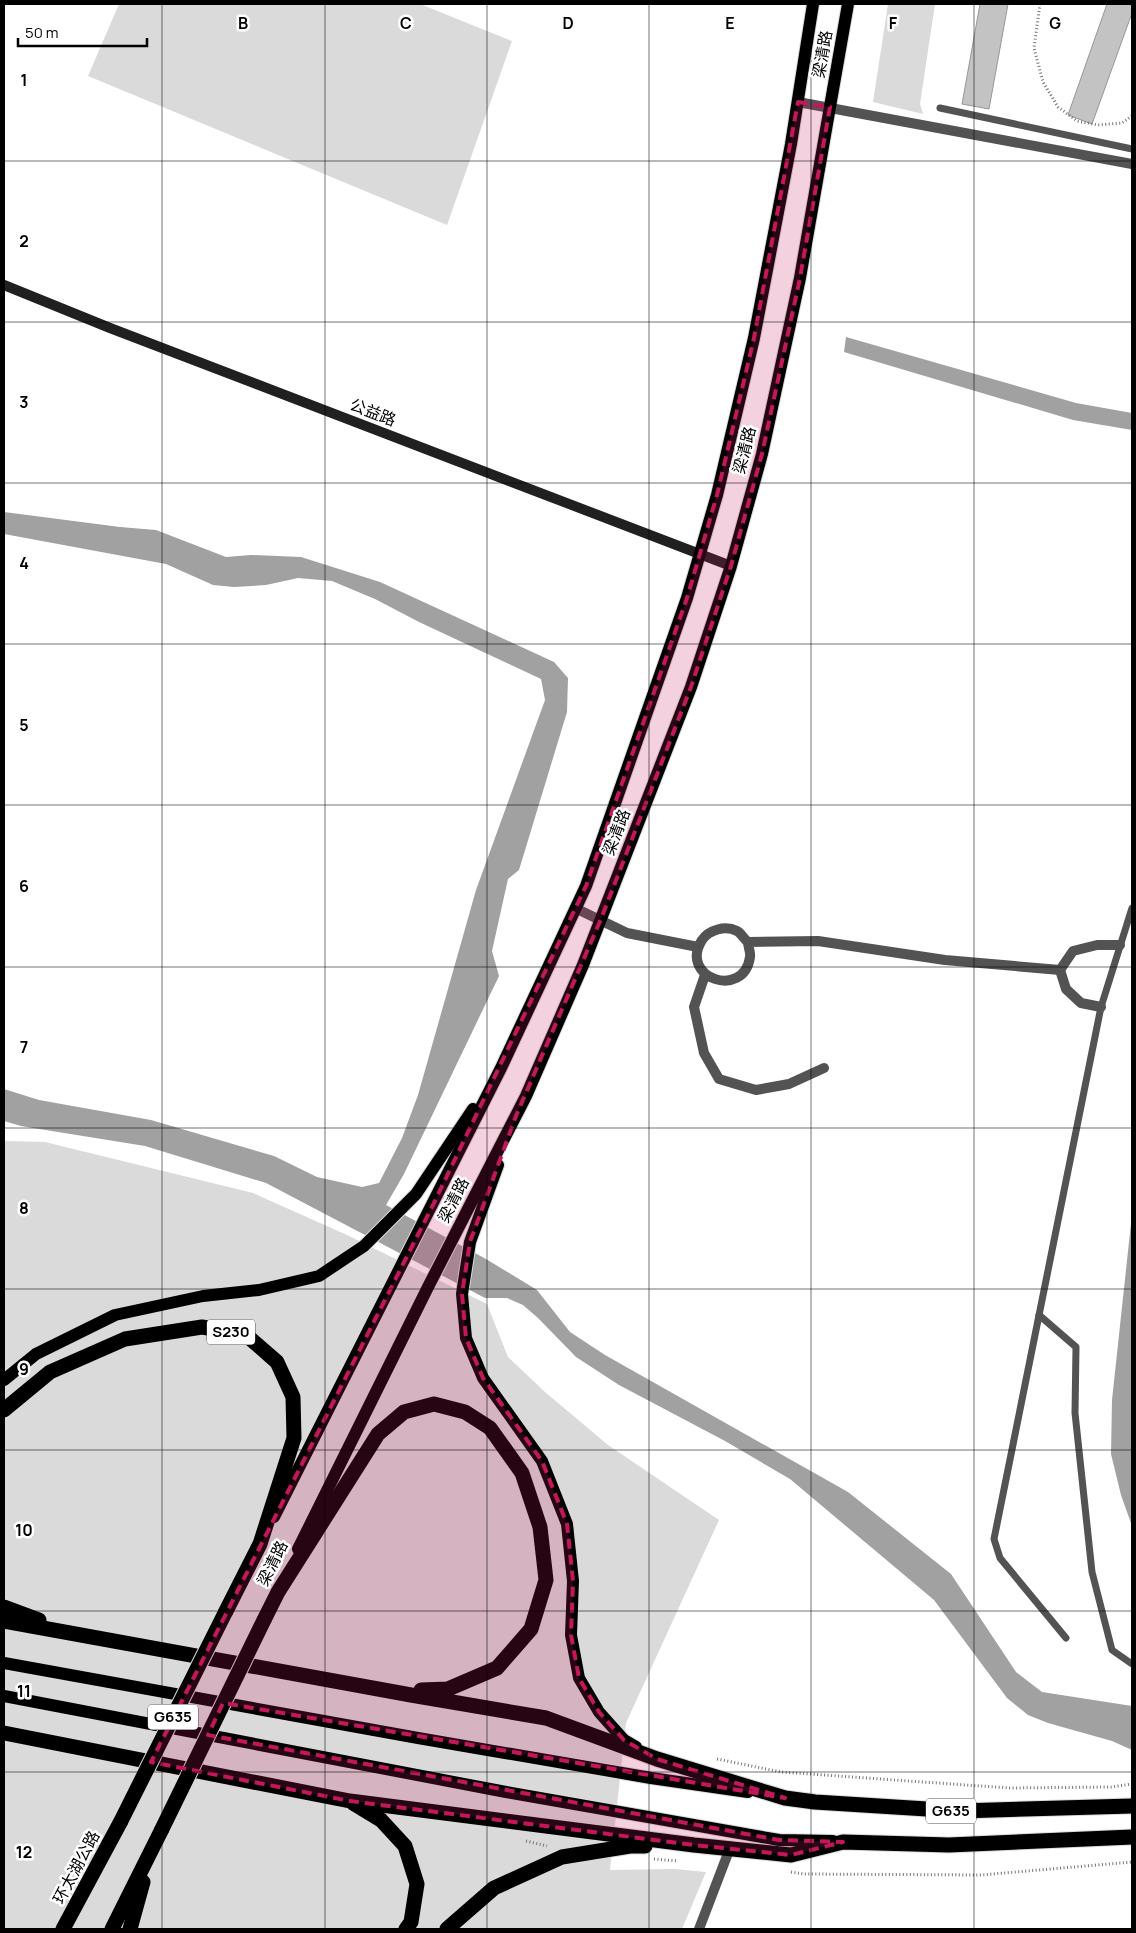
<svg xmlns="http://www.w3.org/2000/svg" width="1136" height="1933" font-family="Manrope,'Noto Sans SC',sans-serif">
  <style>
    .green { fill: #dadada }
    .water { fill: #a1a1a1 }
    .building { fill: #c3c3c3; stroke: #979797 }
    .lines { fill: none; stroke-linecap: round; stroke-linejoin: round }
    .primary-casing { stroke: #dbdbdb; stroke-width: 14 }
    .highway-casing { stroke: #dbdbdb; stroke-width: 17 }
    .path { stroke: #757575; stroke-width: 3; stroke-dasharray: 1 2.5; stroke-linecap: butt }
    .lane { stroke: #535353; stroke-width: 7 }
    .street { stroke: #535353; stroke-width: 10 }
    .secondary { stroke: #202020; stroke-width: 10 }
    .primary { stroke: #000; stroke-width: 12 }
    .highway { stroke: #000; stroke-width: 15 }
    .highway-bridge-casing { stroke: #dbdbdb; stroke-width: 17; stroke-linecap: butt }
    .highway-bridge { stroke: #000; stroke-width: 15 }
    .marked { fill: #c2185b; fill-opacity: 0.2; stroke: #c2185b; stroke-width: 4; stroke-dasharray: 10 6; stroke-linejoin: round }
    .grid { fill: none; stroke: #000; stroke-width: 1; stroke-opacity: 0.55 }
    .labels { text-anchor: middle; stroke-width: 5; stroke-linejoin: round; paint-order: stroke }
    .shield { fill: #fff; stroke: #4c4c4c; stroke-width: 1 }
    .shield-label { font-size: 15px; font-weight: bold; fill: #000 }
    .street-label { font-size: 16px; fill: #000; stroke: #fff }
    .grid-label { font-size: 16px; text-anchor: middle; font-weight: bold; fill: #000; stroke: #fff; stroke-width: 5; stroke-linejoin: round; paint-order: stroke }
  </style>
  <rect width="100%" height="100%" fill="#fff"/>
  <g class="green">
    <path d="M 119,4 L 420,4 L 512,41 L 447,225 L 88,76 Z"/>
    <path d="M 888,4 L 935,4 L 920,104 L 923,114 L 873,102 Z"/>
    <path d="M 4,1141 L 45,1142 L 253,1193 L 347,1235 L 487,1304 L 508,1357 L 545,1392 L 608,1445 L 719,1520 L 626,1723 L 610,1870 L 675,1869 L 706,1872 L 682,1929 L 4,1929 Z"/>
  </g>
  <g class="water">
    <path d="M 846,337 L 1076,403 L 1132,413 L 1132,430 L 1073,420 L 844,352 Z"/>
    <path d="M 4,512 L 120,527 L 156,530 L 226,557 L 251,555 L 301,557 L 380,582 L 554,662 L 568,678 L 567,712 L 519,870 L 508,879 L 492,951 L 499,976 L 404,1174 L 386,1205 L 486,1259 L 537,1290 L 570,1332 L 605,1355 L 848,1492 L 951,1574 L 1016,1672 L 1042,1692 L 1132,1706 L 1132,1750 L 1112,1741 L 1048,1723 L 1028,1715 L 1007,1698 L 934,1600 L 790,1479 L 725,1441 L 619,1385 L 576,1357 L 538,1318 L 523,1305 L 507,1298 L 485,1298 L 266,1183 L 145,1146 L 21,1126 L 4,1121 L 4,1089 L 39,1100 L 151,1120 L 274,1156 L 317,1177 L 362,1187 L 379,1183 L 402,1138 L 418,1095 L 476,890 L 545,700 L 541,679 L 419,622 L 375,599 L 332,581 L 298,578 L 266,585 L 234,587 L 213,585 L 166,564 L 4,534 Z"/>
    <path d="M 1132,1214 L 1132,1526 L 1121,1495 L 1111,1454 L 1112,1400 Z"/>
  </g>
  <g class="building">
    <path d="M 980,4 L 1008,4 L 989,109 L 962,104 Z"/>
    <path d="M 1107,4 L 1132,4 L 1132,13 L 1092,124 L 1068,115 Z"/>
  </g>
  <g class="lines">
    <g class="primary-casing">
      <g id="primary">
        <path d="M 498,1165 L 470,1242 L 462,1294 L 466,1338 L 483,1378 L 542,1461 L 567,1524 L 573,1581 L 571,1635 L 579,1678 L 599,1712 L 624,1740 L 636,1747"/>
        <path d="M 4,1380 L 36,1354 L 115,1315 L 203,1296 L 259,1290 L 319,1276 L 364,1246 L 416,1194 L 473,1109"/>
        <path d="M 274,1517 L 501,1068 L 586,886 L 687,598 L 717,495 L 754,338 L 791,144 L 813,4"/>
        <path d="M 298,1549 L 428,1287 L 526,1096 L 583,965 L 691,687 L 731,566 L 762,454 L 800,278 L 848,4"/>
        <path d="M 4,1663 L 418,1738 L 651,1778 L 748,1792"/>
        <path d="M 4,1696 L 506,1792 L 779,1840 L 833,1841"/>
      </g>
    </g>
    <g class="highway-casing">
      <g id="highway">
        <path d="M 4,1410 L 50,1372 L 125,1339 L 202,1327 L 245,1334 L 277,1362 L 293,1397 L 294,1438 L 260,1544 L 225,1613"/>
        <path d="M 4,1607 L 39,1620"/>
        <path d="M 264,1620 L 278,1592 L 378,1434 L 404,1412 L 434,1404 L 465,1412 L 490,1428 L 522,1473 L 540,1527 L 546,1580 L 531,1629 L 497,1668 L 448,1689 L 421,1690"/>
        <path d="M 4,1621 L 411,1695 L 546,1718 L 657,1759 L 785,1798 L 815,1802 L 959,1811 L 1132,1806"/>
        <path d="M 4,1733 L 350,1801 L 694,1845 L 791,1855 L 843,1842 L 949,1845 L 1132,1837"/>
        <path d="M 353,1803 L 381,1820 L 405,1846 L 417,1884 L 411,1922 L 406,1929"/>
        <path d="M 63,1929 L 121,1821"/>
        <path d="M 112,1929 L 162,1829"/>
        <path d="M 130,1929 L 143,1882"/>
        <path d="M 447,1929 L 494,1888 L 562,1857 L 630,1846 L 645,1846"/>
      </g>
    </g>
    <g class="path">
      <path d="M 1040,4 L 1034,48 L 1043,82 L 1058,107 L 1077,121 L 1098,125 L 1122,123 L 1132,116"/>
      <path d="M 717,1759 L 781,1772 L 1009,1788 L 1111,1787 L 1132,1784"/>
      <path d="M 526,1841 L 547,1846"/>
      <path d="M 654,1859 L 678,1861"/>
      <path d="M 791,1872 L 804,1874 L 981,1875 L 1132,1862"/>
    </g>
    <g class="lane">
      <path d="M 940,108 L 1132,149"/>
      <path d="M 1039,1315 L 1076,1347 L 1075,1413 L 1092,1572 L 1112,1650 L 1132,1664"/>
      <path d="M 1066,1638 L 1000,1558 L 994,1539 L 1101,1007 L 1132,908"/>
    </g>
    <g class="street">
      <path d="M 798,102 L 1132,164"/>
      <path d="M 575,908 L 627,933 L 698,947"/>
      <path d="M 748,942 C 748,947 751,953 750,957 C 744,1000 678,978 702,940 C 709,930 725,925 737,931 C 741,933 744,939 748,942 L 818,941 L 945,960 L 1060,970 L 1066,989 L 1081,1003 L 1101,1007"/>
      <path d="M 1060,970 L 1073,951 L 1097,945 L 1120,945"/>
      <path d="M 705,975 L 694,1007 L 704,1053 L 719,1079 L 756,1090 L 789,1084 L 824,1068"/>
      <path d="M 699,1929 L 730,1848"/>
    </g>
    <path class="secondary" d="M 4,285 L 110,328 L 731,566"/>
    <use href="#primary" class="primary"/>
    <use href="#highway" class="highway"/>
    <g class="highway-bridge-casing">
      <g id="highway-bridge">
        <path d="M 121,1821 L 225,1613"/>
        <path d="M 162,1829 L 264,1620"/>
      </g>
    </g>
    <use href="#highway-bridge" class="highway-bridge"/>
  </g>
  <path class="marked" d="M 798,102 L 830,107 L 800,278 L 762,454 L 731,566 L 691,687 L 601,919 L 516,1116 L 470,1242 L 462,1294 L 466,1338 L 483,1378 L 542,1461 L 567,1524 L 573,1581 L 571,1635 L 579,1678 L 599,1712 L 624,1740 L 657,1759 L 785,1798 L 223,1703 L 208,1735 L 779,1840 L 843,1842 L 791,1855 L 694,1845 L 350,1801 L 151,1762 L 433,1205 L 586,886 L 687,598 L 717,495 L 754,338 Z"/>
  <path class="grid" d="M 162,4 L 162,1929M 325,4 L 325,1929M 487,4 L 487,1929M 649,4 L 649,1929M 811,4 L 811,1929M 974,4 L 974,1929M 4,161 L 1132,161M 4,322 L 1132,322M 4,483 L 1132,483M 4,644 L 1132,644M 4,805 L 1132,805M 4,967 L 1132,967M 4,1128 L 1132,1128M 4,1289 L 1132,1289M 4,1450 L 1132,1450M 4,1611 L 1132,1611M 4,1772 L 1132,1772"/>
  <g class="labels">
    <g class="shield">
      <rect x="207" y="1319.5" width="48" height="25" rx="4"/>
      <rect x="148" y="1704.5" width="50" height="25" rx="4"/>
      <rect x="926" y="1798.5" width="50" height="25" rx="4"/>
    </g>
    <g class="shield-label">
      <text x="231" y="1337">S230</text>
      <text x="173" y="1722">G635</text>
      <text x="951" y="1816">G635</text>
    </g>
    <g class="street-label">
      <text transform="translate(822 54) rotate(-80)" y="6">梁清路</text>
      <text transform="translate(373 412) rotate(21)" y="6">公益路</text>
      <text transform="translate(744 450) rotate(-76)" y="6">梁清路</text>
      <text transform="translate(616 832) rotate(-69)" y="6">梁清路</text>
      <text transform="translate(453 1200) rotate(-63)" y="6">梁清路</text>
      <text transform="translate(272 1563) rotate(-64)" y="6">梁清路</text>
      <text transform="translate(76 1867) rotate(-62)" y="6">环太湖公路</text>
    </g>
  </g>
  <g class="grid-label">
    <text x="243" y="29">B</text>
    <text x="406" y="29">C</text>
    <text x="568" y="29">D</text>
    <text x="730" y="29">E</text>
    <text x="893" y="29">F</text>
    <text x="1055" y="29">G</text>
    <text x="24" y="86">1</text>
    <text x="24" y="247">2</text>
    <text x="24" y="408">3</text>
    <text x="24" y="569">4</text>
    <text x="24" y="731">5</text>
    <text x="24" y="892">6</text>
    <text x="24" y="1053">7</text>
    <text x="24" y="1214">8</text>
    <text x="24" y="1375">9</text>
    <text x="24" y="1536">10</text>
    <text x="24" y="1697">11</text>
    <text x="24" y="1858">12</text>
  </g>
  <rect width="1136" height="1933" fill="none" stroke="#000000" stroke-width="10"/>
  <path d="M18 38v8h129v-8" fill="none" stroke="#000000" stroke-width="2.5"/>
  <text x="25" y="38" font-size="15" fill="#000000" stroke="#ffffff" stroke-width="4" paint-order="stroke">50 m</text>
</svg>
